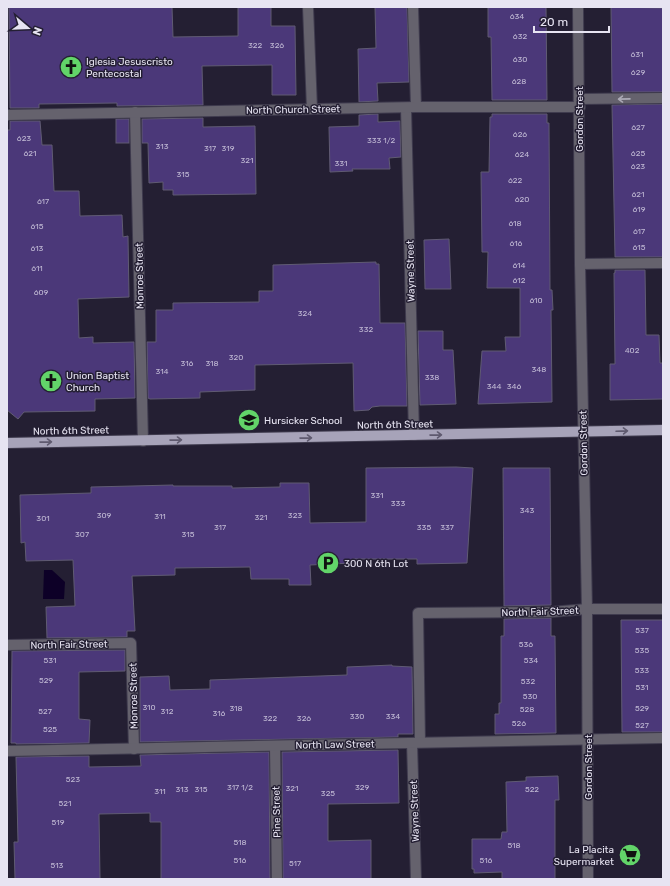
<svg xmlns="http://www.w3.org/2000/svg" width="670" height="886" font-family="Rubik,sans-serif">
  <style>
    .water { fill: #0d0027 }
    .building { fill: #4b3879; stroke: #605b73 }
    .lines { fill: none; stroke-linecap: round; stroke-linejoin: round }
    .service-casing { stroke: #3f3b4e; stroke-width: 12 }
    .minor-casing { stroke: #3f3b4e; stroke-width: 12 }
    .tertiary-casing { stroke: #3f3b4e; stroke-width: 12 }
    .primary-casing { stroke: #3f3b4e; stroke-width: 12 }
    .service { stroke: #65626d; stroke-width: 10 }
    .minor { stroke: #65626d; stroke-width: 10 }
    .tertiary { stroke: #65626d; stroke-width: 10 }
    .primary { stroke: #a7a3b9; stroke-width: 10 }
    .oneway { stroke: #acaab6 }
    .oneway2 { stroke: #5f5a6f }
    .labels { text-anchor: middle; stroke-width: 3; stroke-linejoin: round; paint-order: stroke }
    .number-label { font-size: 8px; fill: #c0b9d4 }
    .poi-label { font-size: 10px; fill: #e7e4f2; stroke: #241f33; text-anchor: start }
    .street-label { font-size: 10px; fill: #e7e4f2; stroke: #241f33 }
  </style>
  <rect width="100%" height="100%" fill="#241f33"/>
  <path class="water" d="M 44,570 L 52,570 L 65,582 L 64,599 L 43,599 Z"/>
  <g class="building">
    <path d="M 9,7 L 172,7 L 173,37 L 238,36 L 238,7 L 271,7 L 271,26 L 295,26 L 296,95 L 272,95 L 272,65 L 202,66 L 203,105 L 117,106 L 117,103 L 39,104 L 39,108 L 10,108 Z"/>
    <path d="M 375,7 L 407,7 L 409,82 L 377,83 L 378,101 L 359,102 L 358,49 L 376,48 Z"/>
    <path d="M 488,7 L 546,7 L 547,100 L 492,100 L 491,37 L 488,37 Z"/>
    <path d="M 611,7 L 663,8 L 663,92 L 612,92 Z"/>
    <path d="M 663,104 L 663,257 L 615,257 L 612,105 Z"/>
    <path d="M 378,114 L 378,122 L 400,121 L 401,157 L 389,158 L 390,169 L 352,169 L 353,171 L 330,172 L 329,127 L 359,126 L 359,115 Z"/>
    <path d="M 492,114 L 547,114 L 547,123 L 549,123 L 550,290 L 552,290 L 553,310 L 551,310 L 552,402 L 478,404 L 482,351 L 506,351 L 505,337 L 520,337 L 520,288 L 487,288 L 488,252 L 482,252 L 481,172 L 489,172 L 490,117 L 492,117 Z"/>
    <path d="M 203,118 L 203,127 L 255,126 L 256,194 L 173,195 L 173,190 L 163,190 L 163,182 L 149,183 L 148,143 L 142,143 L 142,119 Z"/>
    <rect x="116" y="119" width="13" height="24"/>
    <path d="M 10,121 L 40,121 L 42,145 L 52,145 L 54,191 L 79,191 L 80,216 L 122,215 L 123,237 L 128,236 L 129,297 L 78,299 L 79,338 L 93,337 L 93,343 L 134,342 L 135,398 L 95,399 L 95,411 L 24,412 L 18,419 L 7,410 L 7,130 L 10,130 Z"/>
    <path d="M 449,239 L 451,289 L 425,289 L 424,240 Z"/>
    <path d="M 376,262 L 376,264 L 379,264 L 380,323 L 405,323 L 407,406 L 380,406 L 372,407 L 369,410 L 354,411 L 353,363 L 255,365 L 255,390 L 200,392 L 200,398 L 150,399 L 148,398 L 147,342 L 156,342 L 156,310 L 173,310 L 173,303 L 259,302 L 259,291 L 273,291 L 273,265 Z"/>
    <path d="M 615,270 L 645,270 L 646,335 L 659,335 L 660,363 L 663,363 L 663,399 L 610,400 L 610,364 L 615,364 L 614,273 L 615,273 Z"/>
    <path d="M 418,331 L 443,331 L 443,350 L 453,350 L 456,404 L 420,405 Z"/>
    <path d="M 456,467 L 473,468 L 467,563 L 417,564 L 417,559 L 353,559 L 353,563 L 310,565 L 311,585 L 289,585 L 289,579 L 251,579 L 250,567 L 175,568 L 175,575 L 132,576 L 135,631 L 127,631 L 127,637 L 47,638 L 46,607 L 75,606 L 73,560 L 26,561 L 25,542 L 21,543 L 20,495 L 91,493 L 91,487 L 173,485 L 173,486 L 232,486 L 232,488 L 280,487 L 280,483 L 309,483 L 310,523 L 366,522 L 366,468 Z"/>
    <path d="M 503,468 L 550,468 L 551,605 L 504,606 Z"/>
    <path d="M 551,618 L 551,636 L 555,636 L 556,733 L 495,734 L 495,714 L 499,714 L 499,703 L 501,703 L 501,636 L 504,636 L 504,619 Z"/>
    <path d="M 621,620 L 663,620 L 663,732 L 622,732 Z"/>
    <path d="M 125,650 L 125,671 L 79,672 L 79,719 L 90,720 L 89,743 L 16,744 L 16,743 L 11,743 L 12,651 Z"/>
    <path d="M 392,665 L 392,666 L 412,667 L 413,734 L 398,734 L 398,737 L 140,742 L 140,677 L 169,676 L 170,690 L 210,689 L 210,680 L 347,675 L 347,667 Z"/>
    <path d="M 398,750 L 399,803 L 328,804 L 328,841 L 371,840 L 371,879 L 283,879 L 282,752 Z"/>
    <path d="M 269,752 L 270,879 L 161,879 L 161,822 L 150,822 L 150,813 L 99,814 L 100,879 L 15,879 L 14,842 L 18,842 L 16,757 L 89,756 L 89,767 L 141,766 L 140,755 Z"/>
    <path d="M 558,776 L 559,800 L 555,800 L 555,879 L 502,879 L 502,872 L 474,873 L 474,869 L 472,869 L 472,839 L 501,839 L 502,832 L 507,832 L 506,782 L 526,781 L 526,777 Z"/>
  </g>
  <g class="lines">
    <g class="service-casing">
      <g id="service">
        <path d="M 308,7 L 312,109"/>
        <path d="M 413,7 L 416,107"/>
        <path d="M 406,108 L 414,435"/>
        <path d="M 135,112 L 143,441"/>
        <path d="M 7,115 L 416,107 L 580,107"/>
        <path d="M 580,264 L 663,263"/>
        <path d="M 7,645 L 131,643 L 134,749"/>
        <path d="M 420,742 L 418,613 L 551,612 L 587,609 L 663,609"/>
        <path d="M 412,743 L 416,879"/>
        <path d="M 275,746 L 277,879"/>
      </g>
    </g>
    <g class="minor-casing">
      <g id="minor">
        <path d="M 579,99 L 663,98"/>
        <path d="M 7,751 L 663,738"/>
      </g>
    </g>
    <g class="tertiary-casing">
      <path id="tertiary" d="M 578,7 L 580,264 L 587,609 L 588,879"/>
    </g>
    <g class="primary-casing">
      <path id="primary" d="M 7,443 L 663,430"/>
    </g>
    <use href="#service" class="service"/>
    <use href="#minor" class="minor"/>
    <use href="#tertiary" class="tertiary"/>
    <use href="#primary" class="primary"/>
  </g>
  <defs><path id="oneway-shaft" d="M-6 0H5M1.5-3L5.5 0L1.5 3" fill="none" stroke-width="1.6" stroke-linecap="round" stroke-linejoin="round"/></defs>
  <use class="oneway" href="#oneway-shaft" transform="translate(624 99) rotate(179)"/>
  <g class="oneway2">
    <use href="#oneway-shaft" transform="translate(622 431) rotate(-2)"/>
    <use href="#oneway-shaft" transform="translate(436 435) rotate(-1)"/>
    <use href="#oneway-shaft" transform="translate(306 438) rotate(-1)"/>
    <use href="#oneway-shaft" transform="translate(176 440) rotate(-1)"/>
    <use href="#oneway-shaft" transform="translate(46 442) rotate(-1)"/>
  </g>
  <defs>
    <g id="church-disc" transform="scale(1.15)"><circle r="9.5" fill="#62d469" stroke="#241f33"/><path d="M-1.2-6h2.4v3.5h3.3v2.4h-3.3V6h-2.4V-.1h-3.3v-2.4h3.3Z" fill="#111"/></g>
    <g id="school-disc" transform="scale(1.15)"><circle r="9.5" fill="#62d469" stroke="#241f33"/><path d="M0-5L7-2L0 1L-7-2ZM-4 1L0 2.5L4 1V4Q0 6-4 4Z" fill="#111"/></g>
    <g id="parking-disc" transform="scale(1.15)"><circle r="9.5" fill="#62d469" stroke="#241f33"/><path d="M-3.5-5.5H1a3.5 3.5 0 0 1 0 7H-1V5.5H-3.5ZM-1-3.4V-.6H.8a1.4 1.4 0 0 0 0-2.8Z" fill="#111"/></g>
    <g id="supermarket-disc" transform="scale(1.15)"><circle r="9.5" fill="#62d469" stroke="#241f33"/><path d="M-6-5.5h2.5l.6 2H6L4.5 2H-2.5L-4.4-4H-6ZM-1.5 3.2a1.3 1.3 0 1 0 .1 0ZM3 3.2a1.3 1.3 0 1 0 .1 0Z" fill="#111"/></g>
  </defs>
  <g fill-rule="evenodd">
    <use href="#church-disc" x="71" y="67"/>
    <use href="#church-disc" x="51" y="381"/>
    <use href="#school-disc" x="249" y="420"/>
    <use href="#parking-disc" x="328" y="563"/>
    <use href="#supermarket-disc" x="630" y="855"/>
  </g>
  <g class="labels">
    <g class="number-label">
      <text x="517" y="19">634</text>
      <text x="520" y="39">632</text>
      <text x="255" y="48">322</text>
      <text x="277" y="48">326</text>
      <text x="637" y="57">631</text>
      <text x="520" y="62">630</text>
      <text x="638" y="75">629</text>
      <text x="519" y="84">628</text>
      <text x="638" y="130">627</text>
      <text x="520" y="137">626</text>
      <text x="24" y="141">623</text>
      <text x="381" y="143">333 1/2</text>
      <text x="162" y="149">313</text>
      <text x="210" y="151">317</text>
      <text x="228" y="151">319</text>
      <text x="30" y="156">621</text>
      <text x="638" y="156">625</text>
      <text x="522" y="157">624</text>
      <text x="247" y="163">321</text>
      <text x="341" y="166">331</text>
      <text x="638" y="169">623</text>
      <text x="183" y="177">315</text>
      <text x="515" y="183">622</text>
      <text x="638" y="197">621</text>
      <text x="522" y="202">620</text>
      <text x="43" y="204">617</text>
      <text x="639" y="212">619</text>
      <text x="515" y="226">618</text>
      <text x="37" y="229">615</text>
      <text x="639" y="234">617</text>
      <text x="516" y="246">616</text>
      <text x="639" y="250">615</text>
      <text x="37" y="251">613</text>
      <text x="519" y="268">614</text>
      <text x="37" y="271">611</text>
      <text x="519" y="283">612</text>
      <text x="41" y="295">609</text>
      <text x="536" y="303">610</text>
      <text x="305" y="316">324</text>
      <text x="366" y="332">332</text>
      <text x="632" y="353">402</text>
      <text x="236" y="360">320</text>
      <text x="187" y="366">316</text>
      <text x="212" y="366">318</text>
      <text x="539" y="372">348</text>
      <text x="162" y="374">314</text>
      <text x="432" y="380">338</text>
      <text x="494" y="389">344</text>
      <text x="514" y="389">346</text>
      <text x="377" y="498">331</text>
      <text x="398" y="506">333</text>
      <text x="527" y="513">343</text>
      <text x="104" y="518">309</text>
      <text x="295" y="518">323</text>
      <text x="160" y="519">311</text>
      <text x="261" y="520">321</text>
      <text x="43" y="521">301</text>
      <text x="220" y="530">317</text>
      <text x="424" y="530">335</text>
      <text x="447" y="530">337</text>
      <text x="82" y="537">307</text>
      <text x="188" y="537">315</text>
      <text x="642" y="633">537</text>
      <text x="526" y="647">536</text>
      <text x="642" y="653">535</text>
      <text x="50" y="663">531</text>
      <text x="531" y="663">534</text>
      <text x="642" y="673">533</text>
      <text x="46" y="683">529</text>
      <text x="528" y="684">532</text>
      <text x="642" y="690">531</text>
      <text x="530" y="699">530</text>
      <text x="149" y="710">310</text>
      <text x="236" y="711">318</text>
      <text x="642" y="711">529</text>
      <text x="527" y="712">528</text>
      <text x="45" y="714">527</text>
      <text x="167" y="714">312</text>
      <text x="219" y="716">316</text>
      <text x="357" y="719">330</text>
      <text x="393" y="719">334</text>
      <text x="270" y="721">322</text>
      <text x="304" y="721">326</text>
      <text x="519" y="726">526</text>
      <text x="642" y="728">527</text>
      <text x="50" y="732">525</text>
      <text x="73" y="782">523</text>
      <text x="240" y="790">317 1/2</text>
      <text x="362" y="790">329</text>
      <text x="292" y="791">321</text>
      <text x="182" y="792">313</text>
      <text x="201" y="792">315</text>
      <text x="532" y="792">522</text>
      <text x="160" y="794">311</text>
      <text x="328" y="796">325</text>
      <text x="65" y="806">521</text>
      <text x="58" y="825">519</text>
      <text x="240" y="845">518</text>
      <text x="514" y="848">518</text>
      <text x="240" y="863">516</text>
      <text x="486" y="863">516</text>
      <text x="295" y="866">517</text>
      <text x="57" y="868">513</text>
    </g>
    <g class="poi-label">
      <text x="86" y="65">Iglesia Jesuscristo<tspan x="86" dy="12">Pentecostal</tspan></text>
      <text x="66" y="379">Union Baptist<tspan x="66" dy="12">Church</tspan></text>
      <text x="264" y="424">Hursicker School</text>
      <text x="344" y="567">300 N 6th Lot</text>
      <text x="614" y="853" text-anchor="end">La Placita<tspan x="614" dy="12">Supermarket</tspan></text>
    </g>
    <g class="street-label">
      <text transform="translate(293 109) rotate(-1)" y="4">North Church Street</text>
      <text transform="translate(579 119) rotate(-90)" y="4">Gordon Street</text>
      <text transform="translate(410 271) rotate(-91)" y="4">Wayne Street</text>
      <text transform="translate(139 276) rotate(-91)" y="4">Monroe Street</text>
      <text transform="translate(395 424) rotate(-1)" y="4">North 6th Street</text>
      <text transform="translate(71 430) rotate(-1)" y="4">North 6th Street</text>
      <text transform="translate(583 443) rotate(-91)" y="4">Gordon Street</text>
      <text transform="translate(540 611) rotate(-2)" y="4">North Fair Street</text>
      <text transform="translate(69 644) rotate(-1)" y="4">North Fair Street</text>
      <text transform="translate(133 696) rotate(-91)" y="4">Monroe Street</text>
      <text transform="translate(335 744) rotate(-1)" y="4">North Law Street</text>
      <text transform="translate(588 767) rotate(-90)" y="4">Gordon Street</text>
      <text transform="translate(414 811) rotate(-92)" y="4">Wayne Street</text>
      <text transform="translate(276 812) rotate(-91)" y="4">Pine Street</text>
    </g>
  </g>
  <rect width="670" height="886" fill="none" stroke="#e7e4f2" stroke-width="16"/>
  <g transform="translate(28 28) rotate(109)" stroke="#241f33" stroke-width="3" paint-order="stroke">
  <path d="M0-3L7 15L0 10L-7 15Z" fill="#e7e4f2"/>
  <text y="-6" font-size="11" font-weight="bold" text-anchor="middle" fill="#e7e4f2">N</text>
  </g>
  <path d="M534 26v6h75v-6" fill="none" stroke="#e7e4f2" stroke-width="2"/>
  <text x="540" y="26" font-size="12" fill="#e7e4f2" stroke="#241f33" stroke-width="3" paint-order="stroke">20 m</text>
</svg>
